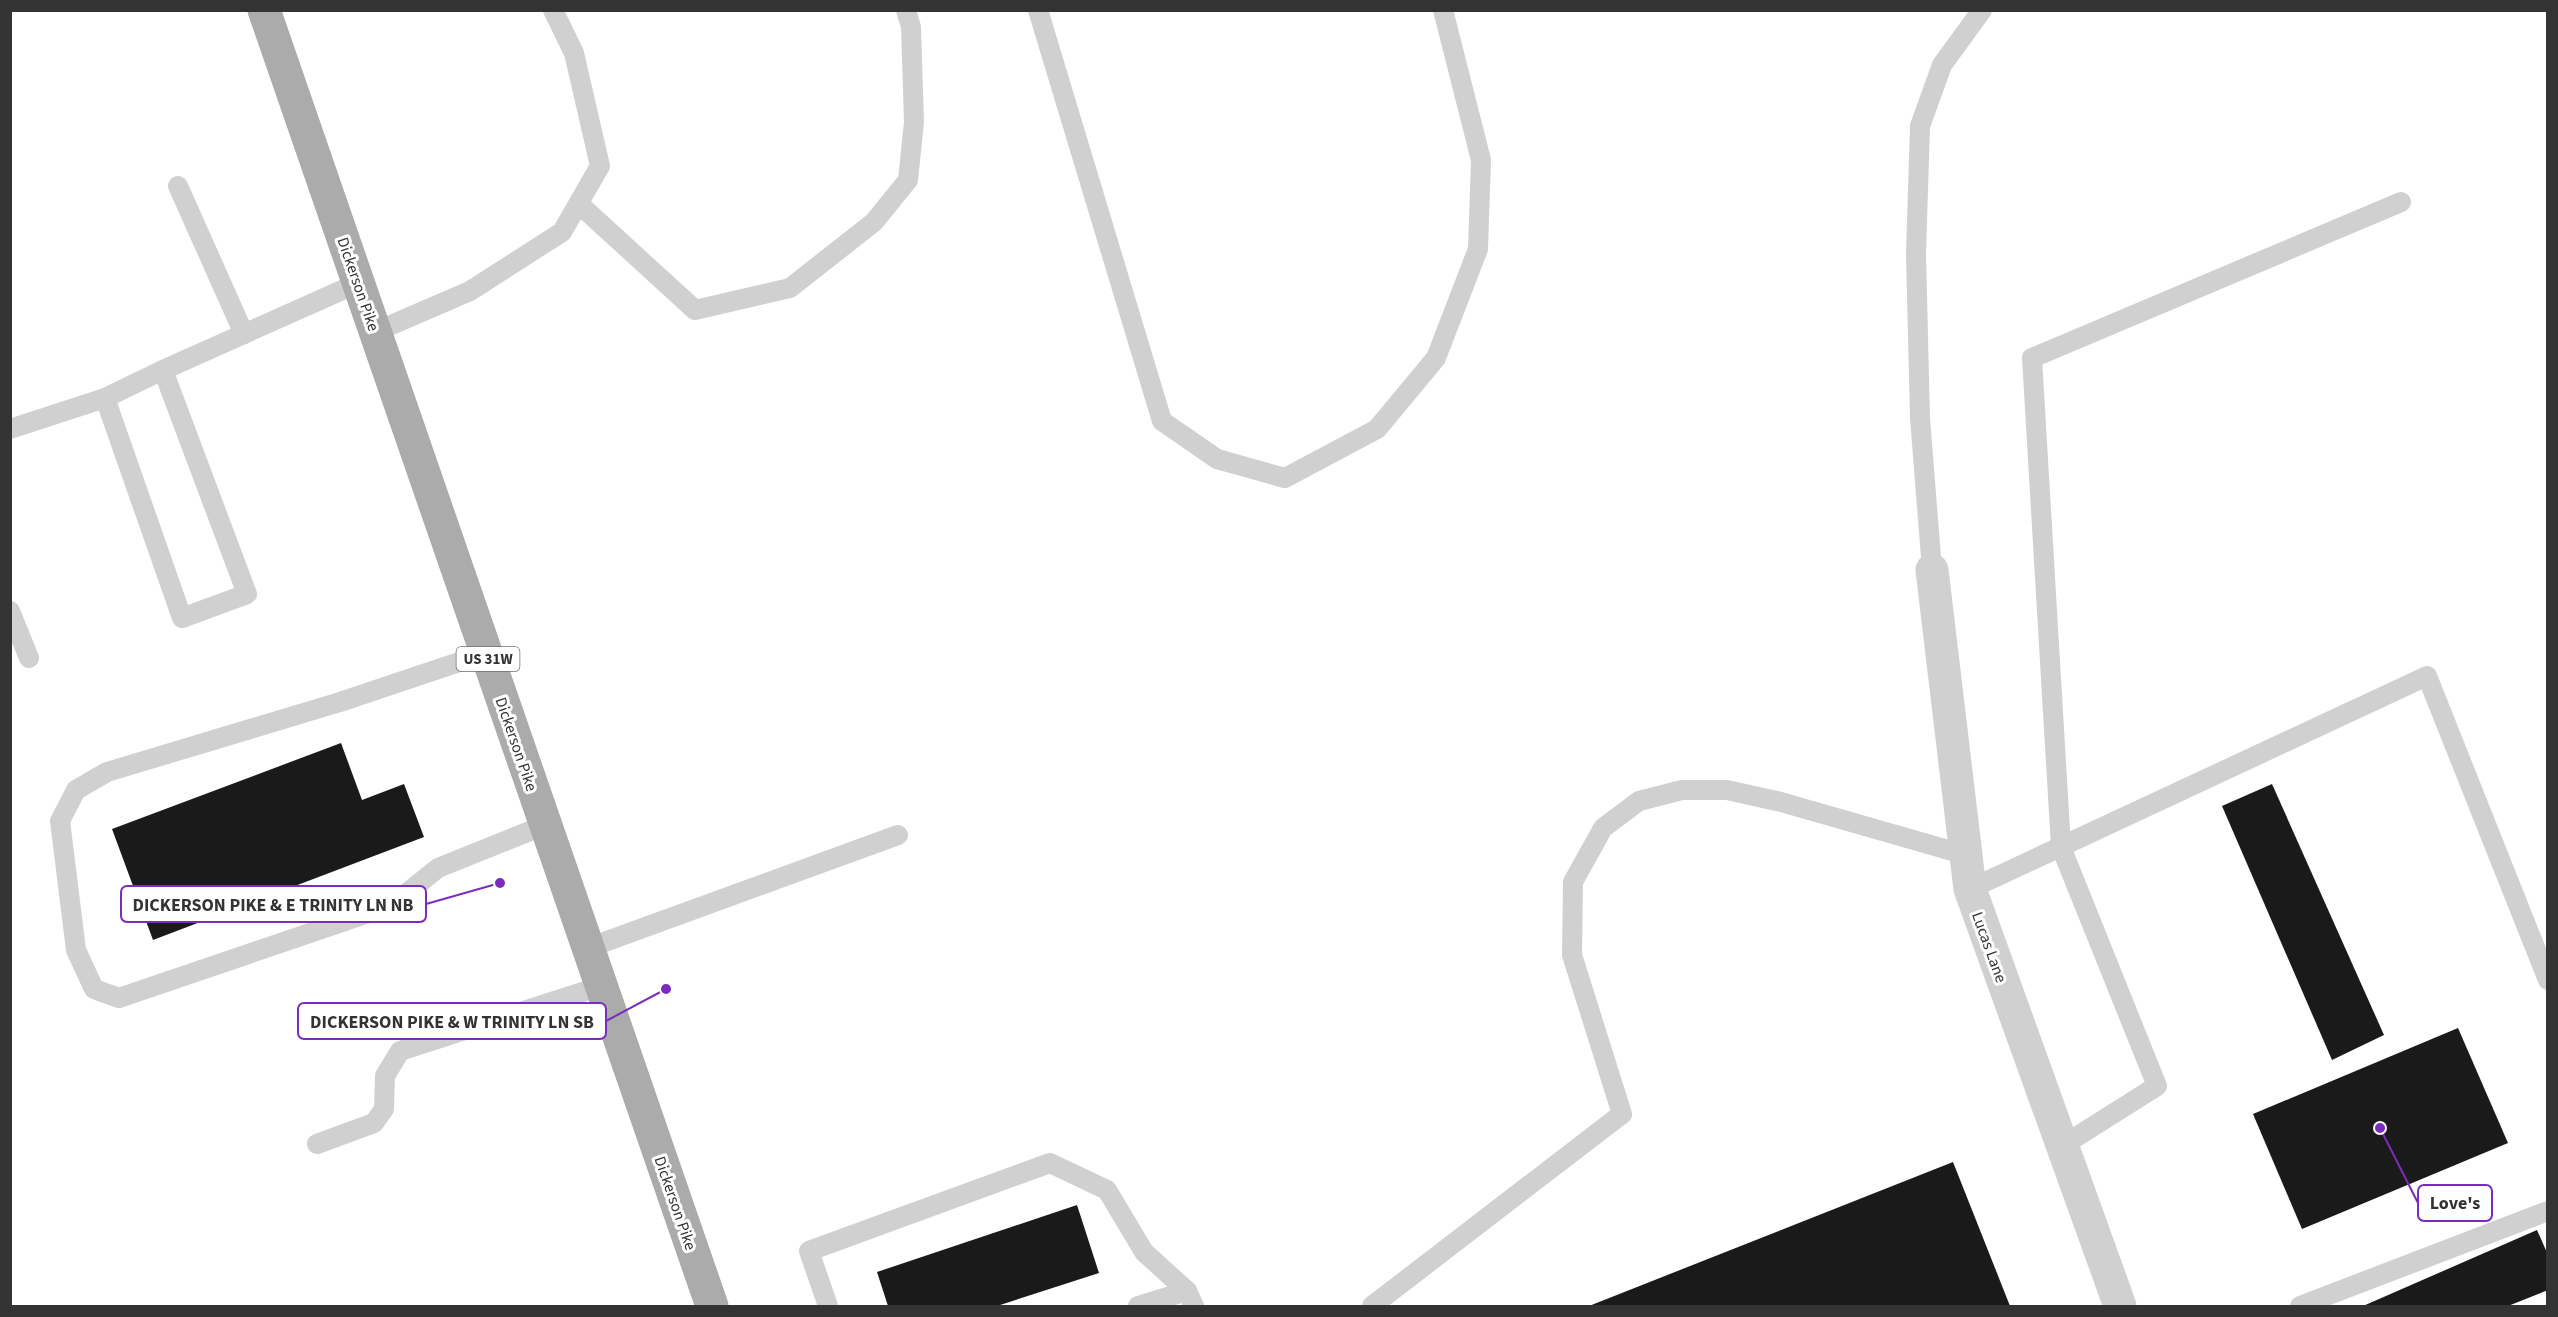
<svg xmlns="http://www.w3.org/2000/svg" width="2558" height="1317" font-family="'Source Sans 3',sans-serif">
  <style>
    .building { fill: #1a1a1a }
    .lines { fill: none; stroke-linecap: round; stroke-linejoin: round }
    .lane { stroke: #d0d0d0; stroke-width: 20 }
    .street { stroke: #d0d0d0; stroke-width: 33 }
    .primary { stroke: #ababab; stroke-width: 33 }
    .labels { text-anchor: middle; stroke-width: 6; stroke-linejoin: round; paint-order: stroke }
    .shield { fill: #fff; stroke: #707070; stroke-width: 1.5 }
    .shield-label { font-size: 15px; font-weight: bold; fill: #333 }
    .street-label { font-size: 16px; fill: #333; stroke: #fff }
    .leader { fill: none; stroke: #7b2cbf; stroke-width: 2 }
    .callout-dot { fill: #7b2cbf; stroke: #fff; stroke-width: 2 }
    .callout { fill: #fff; stroke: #7b2cbf; stroke-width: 2 }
    .callout-label { font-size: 18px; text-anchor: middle; font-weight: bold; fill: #333 }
  </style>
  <rect width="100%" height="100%" fill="#fff"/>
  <g class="building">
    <path d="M 341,743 L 362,800 L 404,784 L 424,837 L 153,940 L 112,829 Z"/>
    <path d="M 2272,784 L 2384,1035 L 2332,1060 L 2222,806 Z"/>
    <path d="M 2458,1028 L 2508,1143 L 2302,1229 L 2253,1114 Z"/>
    <path d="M 1953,1162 L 2010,1306 L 1589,1306 Z"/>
    <path d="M 1077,1205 L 1099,1273 L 997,1306 L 888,1306 L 877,1272 Z"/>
    <path d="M 2537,1230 L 2548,1255 L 2548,1290 L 2508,1306 L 2363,1306 Z"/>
  </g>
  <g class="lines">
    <g class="lane">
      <path d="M 1038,10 L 1162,421 L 1217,459 L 1285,478 L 1377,429 L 1436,358 L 1478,249 L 1481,160 L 1443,10"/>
      <path d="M 178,186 L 244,334"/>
      <path d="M 579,204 L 695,310 L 790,288 L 874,222 L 908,180 L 914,122 L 911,27 L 906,10"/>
      <path d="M 375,332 L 470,291 L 562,232 L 600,166 L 574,53 L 553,10"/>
      <path d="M 105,398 L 163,370"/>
      <path d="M 10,429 L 105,398 L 182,618 L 247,594 L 163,370 L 358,283"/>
      <path d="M 1932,570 L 1920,418 L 1916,254 L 1920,126 L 1942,65 L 1982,10"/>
      <path d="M 10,611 L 29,658"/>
      <path d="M 486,653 L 340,702 L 107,772 L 76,790 L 60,821 L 76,950 L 94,989 L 119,998 L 392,905 L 438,868 L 545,825"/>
      <path d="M 1970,889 L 2427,676 L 2548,980"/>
      <path d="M 588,948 L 898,835"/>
      <path d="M 317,1144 L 374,1123 L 384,1109 L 385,1076 L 400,1051 L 601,986"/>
      <path d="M 2062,1146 L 2157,1086 L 2061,847 L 2032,358 L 2401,202"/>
      <path d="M 828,1306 L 809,1251 L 1050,1163 L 1107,1190 L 1144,1252 L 1187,1291 L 1194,1306"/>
      <path d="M 1138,1306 L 1187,1291"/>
      <path d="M 1372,1306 L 1622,1114 L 1572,955 L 1573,882 L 1603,828 L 1639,801 L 1682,790 L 1727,790 L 1781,802 L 1966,855"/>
      <path d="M 2300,1306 L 2548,1211"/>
    </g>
    <path class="street" d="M 1932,570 L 1970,889 L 2120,1306"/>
    <path class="primary" d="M 264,10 L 712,1306"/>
  </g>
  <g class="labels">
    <rect class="shield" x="456.5" y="647" width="63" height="24" rx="4.5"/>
    <g class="shield-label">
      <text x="488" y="664">US 31W</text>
    </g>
    <g class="street-label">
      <text transform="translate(359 284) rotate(71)" y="6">Dickerson Pike</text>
      <text transform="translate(517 744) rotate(71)" y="6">Dickerson Pike</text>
      <text transform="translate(1990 947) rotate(70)" y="6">Lucas Lane</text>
      <text transform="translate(676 1203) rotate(71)" y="6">Dickerson Pike</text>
    </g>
  </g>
  <path class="leader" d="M500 883L426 904M666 989L606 1021M2380 1128L2418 1203"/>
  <g class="callout-dot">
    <circle cx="500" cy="883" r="6"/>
    <circle cx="666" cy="989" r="6"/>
    <circle cx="2380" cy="1128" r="6"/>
  </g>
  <g class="callout">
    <rect x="121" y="886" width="305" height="36" rx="6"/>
    <rect x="298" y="1003" width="308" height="36" rx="6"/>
    <rect x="2418" y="1185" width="74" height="36" rx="6"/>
  </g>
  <g class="callout-label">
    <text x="273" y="911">DICKERSON PIKE &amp; E TRINITY LN NB</text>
    <text x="452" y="1028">DICKERSON PIKE &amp; W TRINITY LN SB</text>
    <text x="2455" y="1209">Love's</text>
  </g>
  <rect width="2558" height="1317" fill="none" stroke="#333333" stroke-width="24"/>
</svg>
